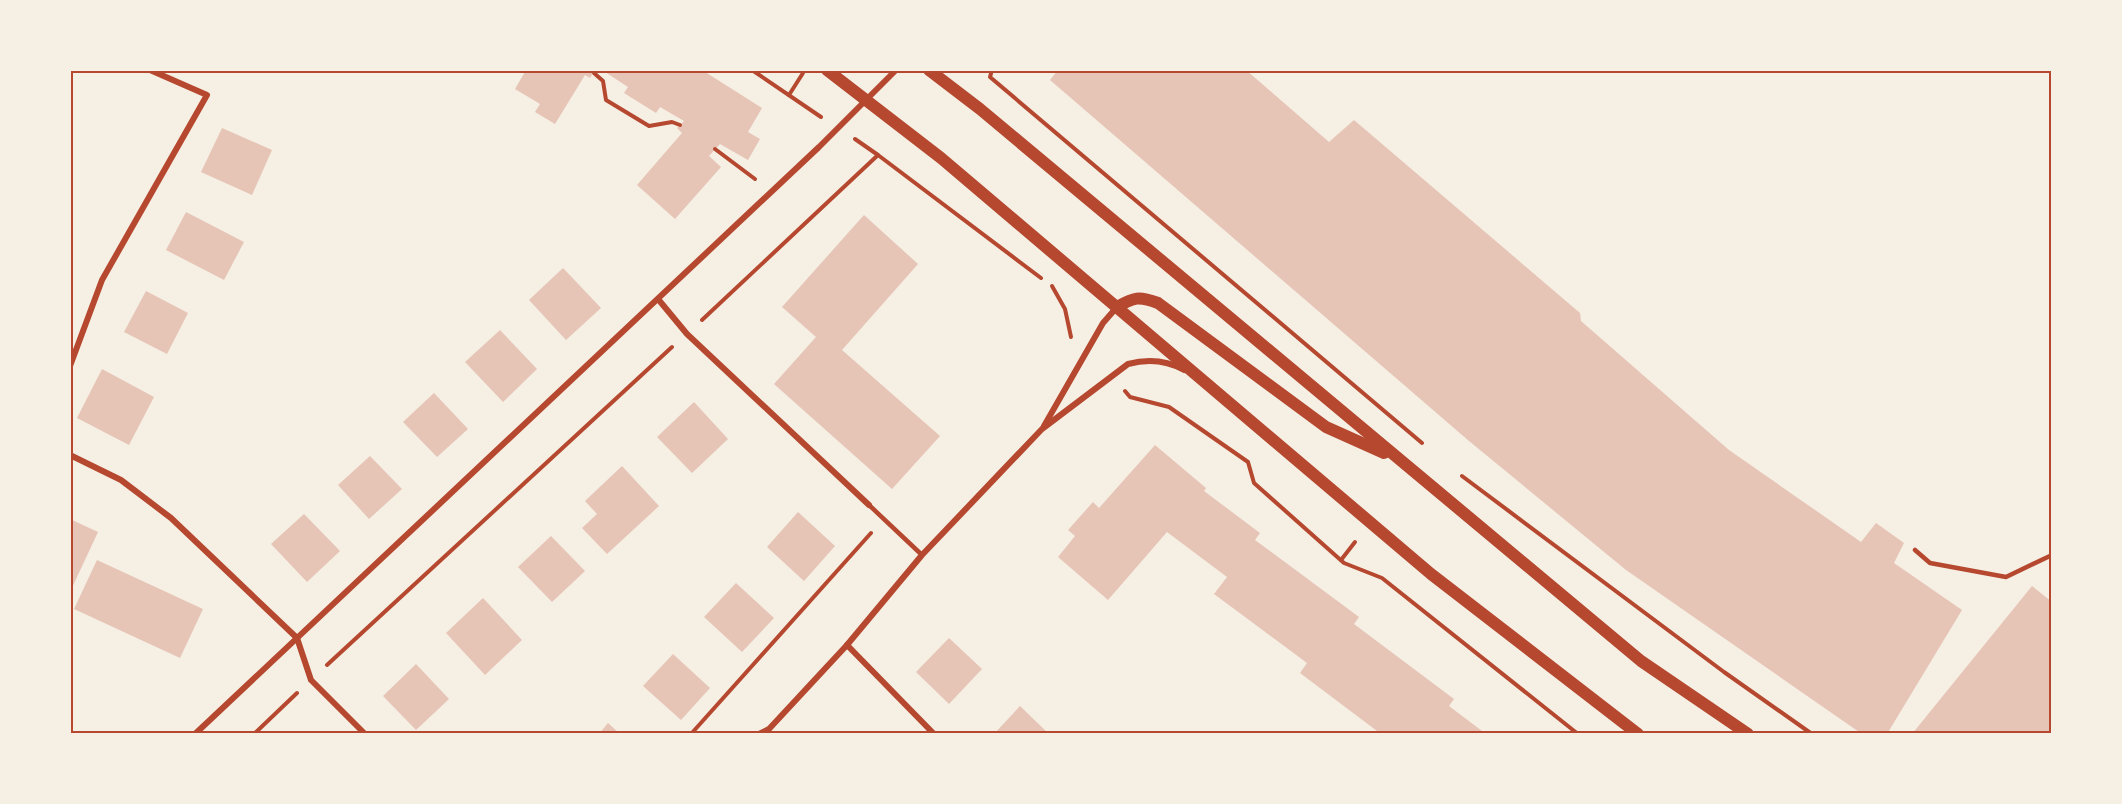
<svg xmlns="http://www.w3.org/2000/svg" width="2122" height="804" font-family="Figtree,sans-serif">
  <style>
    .building { fill: #e6c5b7 }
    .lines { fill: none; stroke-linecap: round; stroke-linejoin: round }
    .path { stroke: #b5482f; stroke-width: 4 }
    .service { stroke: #b5482f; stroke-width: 4.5 }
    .minor { stroke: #b5482f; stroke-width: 6 }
    .secondary { stroke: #b5482f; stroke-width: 12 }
    .neatline { fill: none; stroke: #b5482f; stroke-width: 2 }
  </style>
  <rect width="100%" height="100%" fill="#f6efe4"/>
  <g class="building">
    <path d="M 526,70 L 595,70 L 590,78 L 585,75 L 555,124 L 535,112 L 540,104 L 515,89 Z"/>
    <path d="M 602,70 L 702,70 L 762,108 L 748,132 L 760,139 L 748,160 L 720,144 L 709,156 L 721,167 L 675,219 L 637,185 L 682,133 L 677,128 L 684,121 L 660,107 L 656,113 L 624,93 L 628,87 Z"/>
    <path d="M 1058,70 L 1246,70 L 1329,142 L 1354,120 L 1580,313 L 1581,321 L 1729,450 L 1861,542 L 1876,523 L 1904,543 L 1894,563 L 1962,610 L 1887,734 L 1862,734 L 1626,570 L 1469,441 L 1050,80 Z"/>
    <path d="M 222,128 L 272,150 L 252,195 L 201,172 Z"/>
    <path d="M 186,212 L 244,242 L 224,280 L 166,250 Z"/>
    <path d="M 864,215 L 918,264 L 842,350 L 940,436 L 892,489 L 774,384 L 816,337 L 782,307 Z"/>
    <path d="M 563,268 L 601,308 L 566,340 L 529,300 Z"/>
    <path d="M 146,291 L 188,313 L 167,354 L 124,332 Z"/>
    <path d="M 500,330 L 537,369 L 503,402 L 465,362 Z"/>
    <path d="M 102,369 L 154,397 L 129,445 L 77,418 Z"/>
    <path d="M 434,393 L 468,429 L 437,457 L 403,422 Z"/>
    <path d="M 694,402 L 728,439 L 692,473 L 657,437 Z"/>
    <path d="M 1155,445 L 1206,488 L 1204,491 L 1260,533 L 1255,540 L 1359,617 L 1354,624 L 1454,699 L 1449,706 L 1486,734 L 1381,734 L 1300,673 L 1307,663 L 1214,594 L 1227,577 L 1167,532 L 1108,600 L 1058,557 L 1075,536 L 1068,530 L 1093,502 L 1099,508 Z"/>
    <path d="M 370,456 L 402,489 L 369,519 L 338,485 Z"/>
    <path d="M 622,466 L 659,506 L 607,554 L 582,528 L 597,514 L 585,501 Z"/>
    <path d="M 798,512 L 835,546 L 804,581 L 767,547 Z"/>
    <path d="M 304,514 L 340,551 L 307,582 L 271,544 Z"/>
    <path d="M 70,519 L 98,532 L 70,592 Z"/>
    <path d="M 551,536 L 585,571 L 552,602 L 518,567 Z"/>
    <path d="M 97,560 L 203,609 L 180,658 L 74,609 Z"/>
    <path d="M 736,583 L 774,618 L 742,652 L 704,617 Z"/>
    <path d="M 2032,586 L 2052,602 L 2052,734 L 1912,734 Z"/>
    <path d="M 483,598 L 522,640 L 485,675 L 446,633 Z"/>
    <path d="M 949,638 L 982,669 L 949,704 L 916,672 Z"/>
    <path d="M 673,654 L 710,688 L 681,720 L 643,686 Z"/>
    <path d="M 416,664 L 449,699 L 416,730 L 383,696 Z"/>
    <path d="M 1020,706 L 1049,734 L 994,734 Z"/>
    <path d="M 608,723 L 620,734 L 599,734 Z"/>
  </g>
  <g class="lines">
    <g class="path">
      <path d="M 752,70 L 821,117"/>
      <path d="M 992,70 L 990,77 L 1422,443"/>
      <path d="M 594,73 L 603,81 L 606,100 L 649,126 L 672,122 L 680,125"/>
      <path d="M 789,95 L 803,73"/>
      <path d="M 855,139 L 878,155 L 1041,278"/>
      <path d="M 715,149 L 755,179"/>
      <path d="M 1052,286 L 1065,309 L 1071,337"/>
      <path d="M 702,320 L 878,155"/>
      <path d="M 1125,391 L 1130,397 L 1169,407 L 1248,462 L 1254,483 L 1344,563 L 1382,578 L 1578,734"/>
      <path d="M 1462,476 L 1724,672 L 1812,734"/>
      <path d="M 1341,560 L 1355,542"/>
      <path d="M 327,665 L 672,347"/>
      <path d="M 254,734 L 297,693"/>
      <path d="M 691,734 L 871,533"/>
    </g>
    <g class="service">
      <path d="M 869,505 L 922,555"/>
      <path d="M 1915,550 L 1930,563 L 2006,577 L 2052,555"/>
    </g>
    <g class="minor">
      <path d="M 658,299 L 687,334 L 869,505"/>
      <path d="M 70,366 L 102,280 L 207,95 L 150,70"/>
      <path d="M 1044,426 L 1103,323 L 1117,307"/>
      <path d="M 70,455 L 121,480 L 171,518 L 297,638 L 311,680 L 365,734"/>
      <path d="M 847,645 L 934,734"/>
      <path d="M 195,734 L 819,147 L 896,70"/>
      <path d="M 759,734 L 769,729 L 847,645 L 922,555 L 1042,429 L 1128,364 C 1147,359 1166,360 1184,370"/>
    </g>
    <g class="secondary">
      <path d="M 827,70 L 941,158 L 1431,574 L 1638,734"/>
      <path d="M 929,70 L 980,109 L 1641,661 L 1748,734"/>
      <path d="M 1117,307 C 1134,297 1139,296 1158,303 L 1326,427 L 1384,453"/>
    </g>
  </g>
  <rect width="2122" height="804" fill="none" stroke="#f6efe4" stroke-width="144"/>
  <rect x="72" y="72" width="1978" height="660" class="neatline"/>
</svg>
